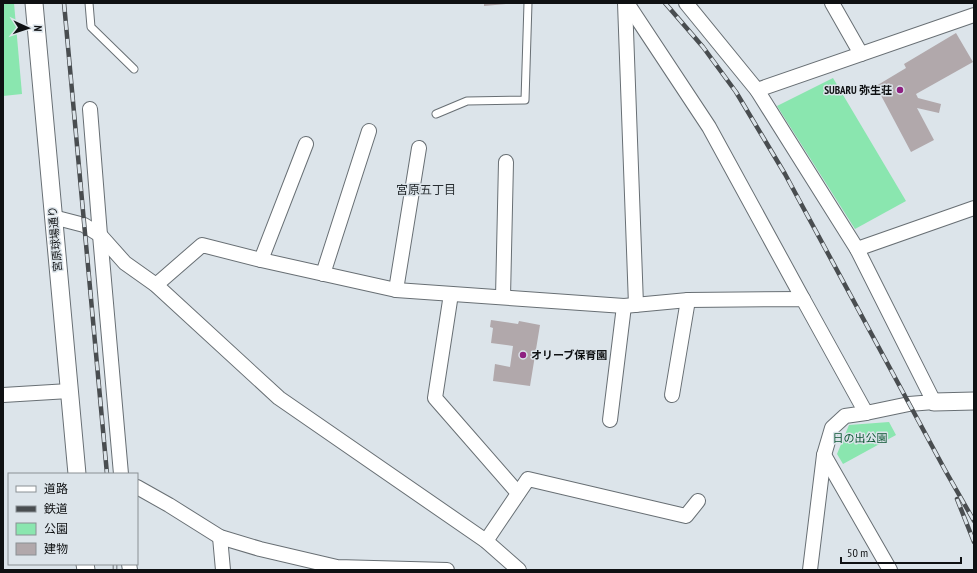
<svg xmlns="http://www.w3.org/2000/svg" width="977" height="573" font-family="'PT Sans Narrow','Noto Sans JP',sans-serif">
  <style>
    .green { fill: #8ae6af }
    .building { fill: #b1a8ab }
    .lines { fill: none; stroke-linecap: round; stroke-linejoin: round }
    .service-casing { stroke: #686f74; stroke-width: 9 }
    .minor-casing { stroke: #686f74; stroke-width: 16 }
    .tertiary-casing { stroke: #686f74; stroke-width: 19 }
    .service { stroke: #fff; stroke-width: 7 }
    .minor { stroke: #fff; stroke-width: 14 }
    .tertiary { stroke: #fff; stroke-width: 17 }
    .rail-casing { stroke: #494d50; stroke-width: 4.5 }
    .rail { stroke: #dce4ea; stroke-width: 3; stroke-dasharray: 9; stroke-linecap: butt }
    .poi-dot { fill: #8e1f81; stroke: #dce4ea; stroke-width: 1.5 }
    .labels { text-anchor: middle; stroke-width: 3; stroke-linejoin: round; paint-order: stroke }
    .poi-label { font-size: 11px; font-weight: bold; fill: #0f1113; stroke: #dce4ea; text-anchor: end }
    .street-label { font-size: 11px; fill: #0f1113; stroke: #dce4ea }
    .park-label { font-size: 11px; fill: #0d5633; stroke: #dce4ea }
    .neighbourhood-label { font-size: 12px; fill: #282e32; stroke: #dce4ea }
  </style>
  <rect width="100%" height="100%" fill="#dce4ea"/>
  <g class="green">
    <path d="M 3,3 L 14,3 L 22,94 L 3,96 Z"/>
    <path d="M 833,78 L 906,201 L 855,229 L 777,106 Z"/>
    <path d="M 889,422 L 896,435 L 843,464 L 837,454 L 849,425 Z"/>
  </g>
  <g class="building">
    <path d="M 484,3 L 506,3 L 506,4 L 484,6 Z"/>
    <path d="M 956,33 L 973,62 L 916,94 L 918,98 L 941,104 L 939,113 L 917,108 L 934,140 L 911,152 L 876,86 L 906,68 L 904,64 Z"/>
    <path d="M 491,320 L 518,324 L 519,321 L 540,325 L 530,386 L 493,381 L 495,364 L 510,367 L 513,346 L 491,343 L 493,328 L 490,327 Z"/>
  </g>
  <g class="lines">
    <g class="service-casing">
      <g id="service">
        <path d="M 89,3 L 91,27 L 134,69"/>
        <path d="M 436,114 L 467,101 L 525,100 L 528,3"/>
      </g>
    </g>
    <g class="minor-casing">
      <g id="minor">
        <path d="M 625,3 L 636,305"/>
        <path d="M 627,3 L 709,127 L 803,299"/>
        <path d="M 686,3 L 757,90 L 857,249 L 934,402 L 909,404 L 866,413 L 845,416 L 832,428 L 824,455 L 810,570"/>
        <path d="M 832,3 L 861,54"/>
        <path d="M 757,90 L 974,15"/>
        <path d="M 90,109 L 100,235 L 121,474"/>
        <path d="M 53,217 L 84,225 L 100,235 L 125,263 L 156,285 L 279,398 L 486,541 L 519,570"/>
        <path d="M 857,249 L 974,208"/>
        <path d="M 261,260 L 306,144"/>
        <path d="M 323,274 L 369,131"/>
        <path d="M 156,285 L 202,245 L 261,260 L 396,290 L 624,306 L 688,300 L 803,299 L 866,413"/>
        <path d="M 396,290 L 419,148"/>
        <path d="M 451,294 L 435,398 L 518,493"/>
        <path d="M 503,297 L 506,162"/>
        <path d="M 3,395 L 69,391"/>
        <path d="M 672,395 L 688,300"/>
        <path d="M 610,420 L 624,306"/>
        <path d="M 824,455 L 890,570"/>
        <path d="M 137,487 L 169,505 L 220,537 L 260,549 L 337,567 L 447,570"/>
        <path d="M 220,537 L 223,570"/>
        <path d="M 486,541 L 528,479 L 686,516 L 698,501"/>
        <path d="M 129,564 L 130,570"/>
      </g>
    </g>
    <g class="tertiary-casing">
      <g id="tertiary">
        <path d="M 34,3 L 77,474"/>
        <path d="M 934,402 L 974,401"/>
        <path d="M 85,564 L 86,570"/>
      </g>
    </g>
    <use href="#service" class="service"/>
    <use href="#minor" class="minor"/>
    <use href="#tertiary" class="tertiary"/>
    <g class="rail-casing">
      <g id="rail">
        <path d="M 64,3 L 107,474"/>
        <path d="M 665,3 L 703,47 L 736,92 L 785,174 L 945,470 L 974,521"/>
        <path d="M 957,499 L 974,542"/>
        <path d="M 115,564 L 115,570"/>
      </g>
    </g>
    <use href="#rail" class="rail"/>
  </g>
  <g class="poi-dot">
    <circle cx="900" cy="90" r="4"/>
    <circle cx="523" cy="355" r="4"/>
  </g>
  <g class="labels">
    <g class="poi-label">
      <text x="892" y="94">SUBARU 弥生荘</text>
      <text x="531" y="359" text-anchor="start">オリーブ保育園</text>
    </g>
    <g class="street-label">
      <text transform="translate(55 239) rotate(-95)" y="4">宮原球場通り</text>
    </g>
    <g class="park-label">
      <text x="860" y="442">日の出公園</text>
    </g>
    <g class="neighbourhood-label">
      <text x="426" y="194">宮原五丁目</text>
    </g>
  </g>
  <rect width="977" height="573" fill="none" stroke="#0f1113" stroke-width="8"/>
  <rect x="8" y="473" width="130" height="92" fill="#dce4ea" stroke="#8a9094"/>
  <rect x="16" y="486" width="20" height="6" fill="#ffffff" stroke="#8a9094"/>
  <text x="44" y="493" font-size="12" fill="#0f1113">道路</text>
  <rect x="16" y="506" width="20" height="6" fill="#494d50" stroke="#8a9094"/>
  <text x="44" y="513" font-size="12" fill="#0f1113">鉄道</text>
  <rect x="16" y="523" width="20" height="12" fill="#8ae6af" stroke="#8a9094"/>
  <text x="44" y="533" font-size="12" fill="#0f1113">公園</text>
  <rect x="16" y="543" width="20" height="12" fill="#b1a8ab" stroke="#8a9094"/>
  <text x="44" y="553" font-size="12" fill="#0f1113">建物</text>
  <g transform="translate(28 28) rotate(93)" stroke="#dce4ea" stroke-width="3" paint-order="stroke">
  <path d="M0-3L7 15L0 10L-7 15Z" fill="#0f1113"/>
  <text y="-6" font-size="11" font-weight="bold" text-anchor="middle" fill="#0f1113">N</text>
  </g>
  <path d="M841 557v6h120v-6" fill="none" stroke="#0f1113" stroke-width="2"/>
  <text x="847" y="557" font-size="12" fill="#0f1113" stroke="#dce4ea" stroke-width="3" paint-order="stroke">50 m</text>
</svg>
